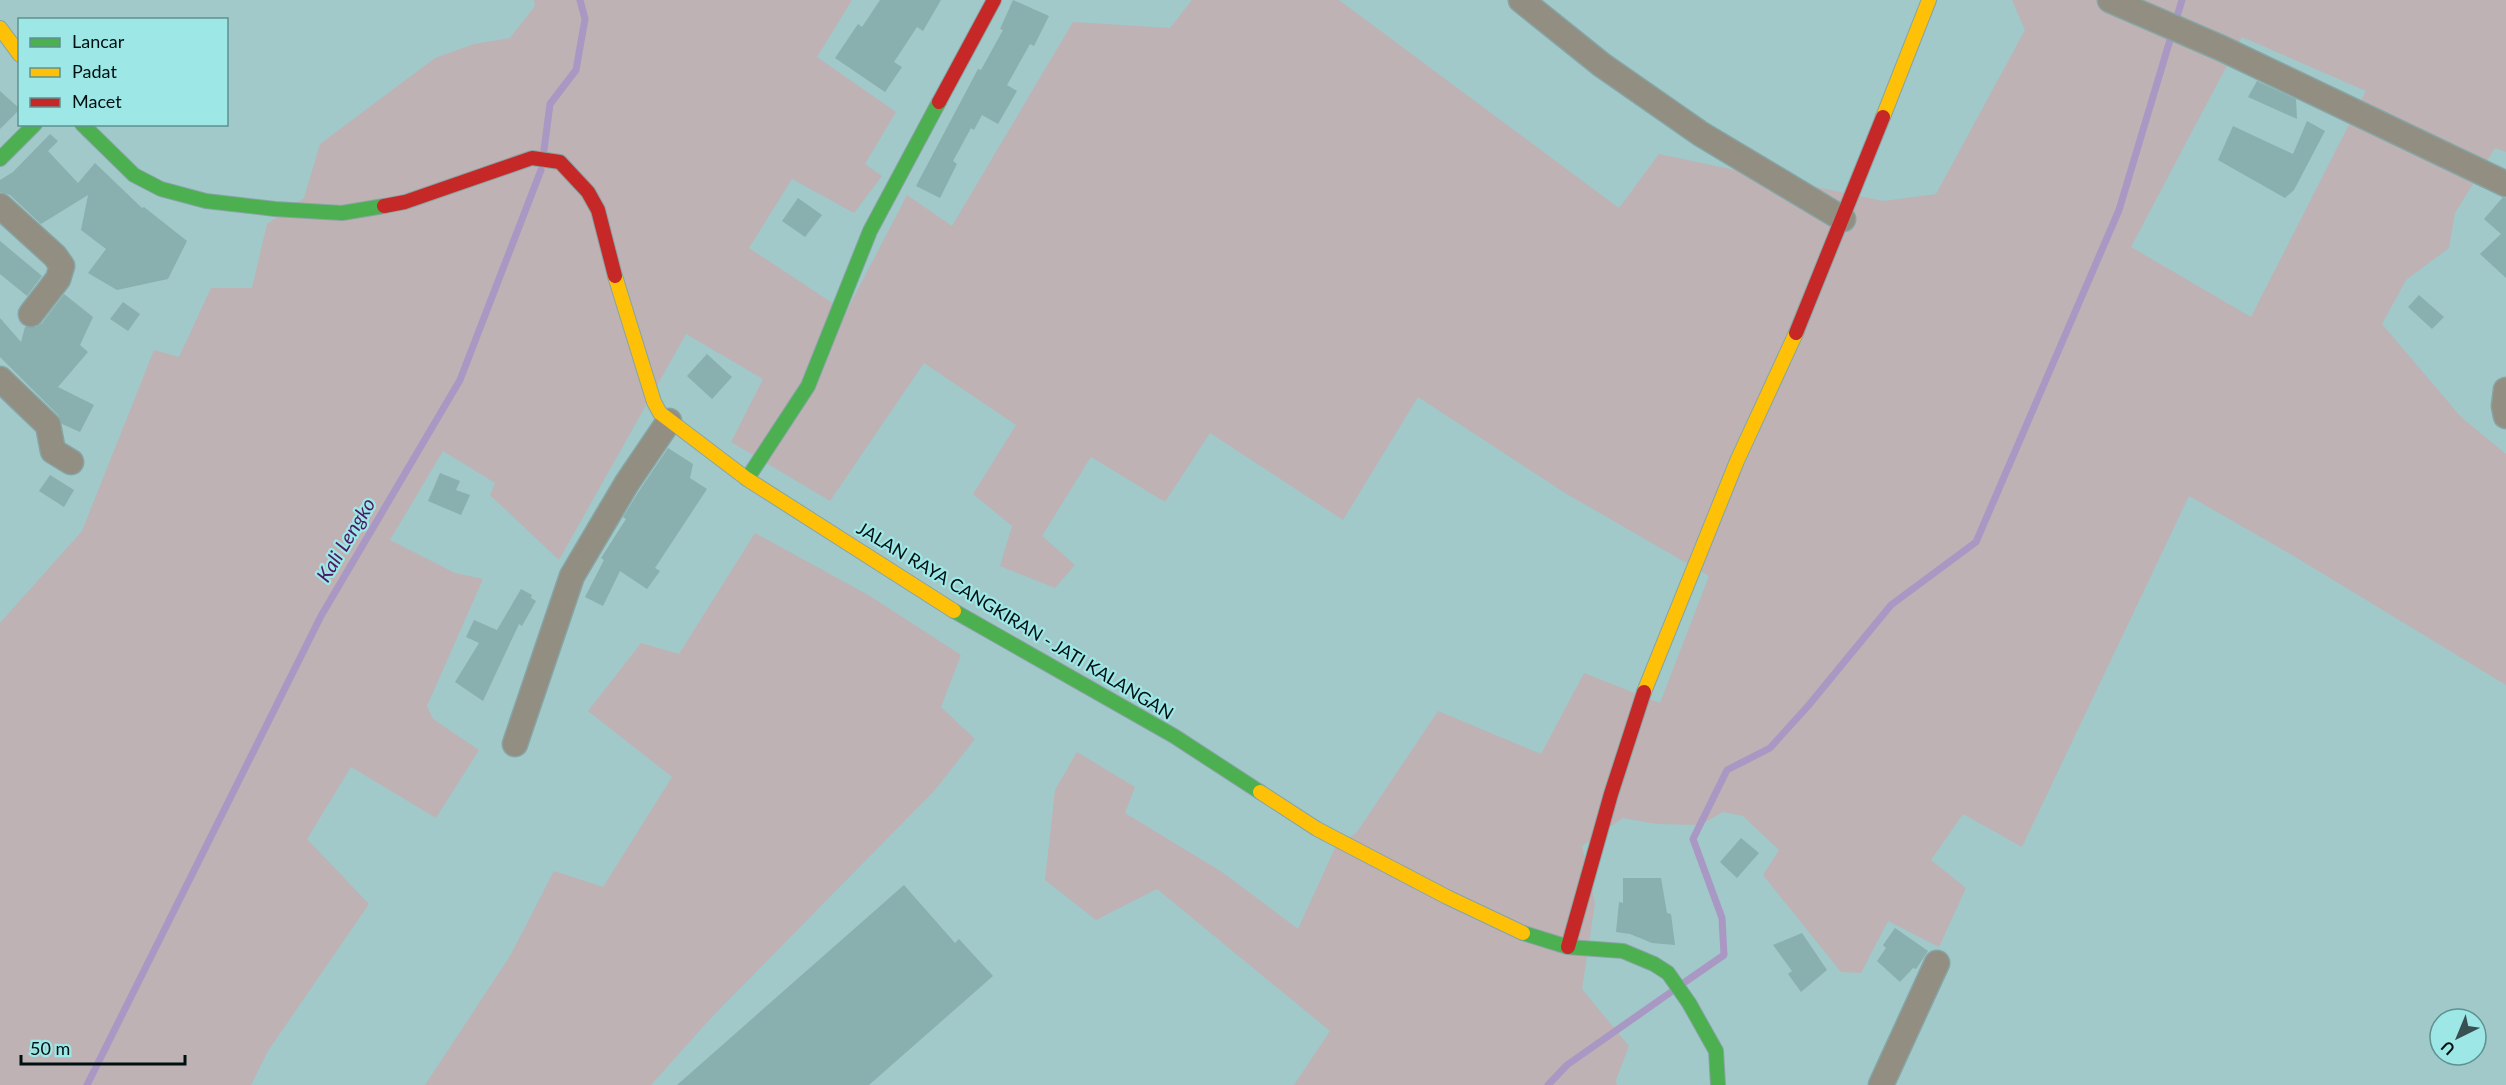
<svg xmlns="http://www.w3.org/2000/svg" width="2506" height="1085" font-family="Lato,sans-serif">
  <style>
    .green { fill: #beb2b4; fill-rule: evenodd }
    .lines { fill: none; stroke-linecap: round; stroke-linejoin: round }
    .stream { stroke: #a998c3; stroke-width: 7 }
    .building { fill: #89afaf }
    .street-casing { stroke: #87a4a4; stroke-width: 27 }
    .fast-casing { stroke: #87a4a4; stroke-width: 16 }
    .slow-casing { stroke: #87a4a4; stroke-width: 16 }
    .jam-casing { stroke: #87a4a4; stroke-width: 16 }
    .street { stroke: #928e81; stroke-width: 24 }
    .fast { stroke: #4caf50; stroke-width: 14 }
    .slow { stroke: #ffc107; stroke-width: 14 }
    .jam { stroke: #c62828; stroke-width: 14 }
    .labels { text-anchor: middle; stroke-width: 4.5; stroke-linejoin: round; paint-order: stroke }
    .street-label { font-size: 18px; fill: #000f10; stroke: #9de8e7 }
    .water-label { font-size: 20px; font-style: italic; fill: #4d1762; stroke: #9de8e7 }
  </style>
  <rect width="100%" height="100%" fill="#a1c9c9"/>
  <g class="green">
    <path d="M 534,0 L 852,0 L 817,57 L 896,112 L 865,164 L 882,176 L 854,213 L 792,179 L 749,248 L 846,312 L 907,195 L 952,226 L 1073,22 L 1170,28 L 1192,0 L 1339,0 L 1619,208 L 1659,154 L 1883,201 L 1936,194 L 2025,30 L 2012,0 L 2506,0 L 2506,152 L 2495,148 L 2455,213 L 2449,248 L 2406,280 L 2382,324 L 2461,417 L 2506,454 L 2506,685 L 2292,555 L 2189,496 L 2022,847 L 1963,814 L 1931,860 L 1966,888 L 1939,947 L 1888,921 L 1861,973 L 1841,972 L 1763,875 L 1779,850 L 1743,816 L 1723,812 L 1700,825 L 1657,824 L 1623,818 L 1582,846 L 1595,903 L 1582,989 L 1629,1046 L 1616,1080 L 1617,1085 L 1294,1085 L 1330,1031 L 1157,889 L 1096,920 L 1045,880 L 1055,790 L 1077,752 L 1135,787 L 1125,813 L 1222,872 L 1298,929 L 1335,848 L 1357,832 L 1438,711 L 1541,754 L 1584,673 L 1660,703 L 1709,576 L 1565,493 L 1418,397 L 1343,520 L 1210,433 L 1165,502 L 1091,457 L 1042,536 L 1075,565 L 1055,588 L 1000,566 L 1012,526 L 973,494 L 1016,425 L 924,363 L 830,501 L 731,442 L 763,379 L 686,334 L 559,560 L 490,495 L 495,483 L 443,451 L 390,540 L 455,573 L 483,579 L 427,706 L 433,719 L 479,750 L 436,818 L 351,767 L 307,839 L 369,904 L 268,1051 L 251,1085 L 0,1085 L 0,623 L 82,531 L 154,350 L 179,357 L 211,288 L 252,288 L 267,224 L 304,198 L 320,144 L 435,58 L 474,44 L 510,38 L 535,6 ZM 2242,37 L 2366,91 L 2251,317 L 2131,247 Z"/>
    <path d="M 755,533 L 870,596 L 961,655 L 941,707 L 975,739 L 935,790 L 711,1018 L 651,1085 L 425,1085 L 510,956 L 554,871 L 603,887 L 672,777 L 588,711 L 641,643 L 679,654 Z"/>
  </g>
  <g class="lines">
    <g class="stream">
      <path d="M 544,150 L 550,104 L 576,70 L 585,19 L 580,0"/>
      <path d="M 1685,982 L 1724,955 L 1722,918 L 1693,839 L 1727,770 L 1770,748 L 1808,706 L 1891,605 L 1976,542 L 2119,210 L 2182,0"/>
      <path d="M 87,1085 L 321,616 L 460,380 L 541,170"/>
      <path d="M 1548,1085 L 1567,1065 L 1671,992"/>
    </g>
  </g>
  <g class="building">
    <path d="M 880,0 L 941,0 L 923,31 L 917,27 L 894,62 L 902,67 L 885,92 L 835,58 L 858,24 L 862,27 Z"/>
    <path d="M 1013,0 L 1049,16 L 1034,46 L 1030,44 L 1007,85 L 1017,91 L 998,124 L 982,115 L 974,130 L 971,128 L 953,161 L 957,164 L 940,198 L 916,186 L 978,69 L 981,70 L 1003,30 L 1000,29 Z"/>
    <path d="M 2257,81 L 2296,99 L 2297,119 L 2248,97 Z"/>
    <path d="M 0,91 L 20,109 L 0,129 Z"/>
    <path d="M 2307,121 L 2325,131 L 2294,190 L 2285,198 L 2218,160 L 2233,126 L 2293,154 Z"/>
    <path d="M 50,134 L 58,141 L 48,151 L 78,183 L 95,163 L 142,208 L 144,207 L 187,241 L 168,279 L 117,290 L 88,273 L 106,249 L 81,230 L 88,195 L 41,224 L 10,195 L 0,192 L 0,180 L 13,172 Z"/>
    <path d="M 2503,197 L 2506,198 L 2506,278 L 2480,254 L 2501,234 L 2484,219 Z"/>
    <path d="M 798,198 L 822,215 L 805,237 L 782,221 Z"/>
    <path d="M 0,241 L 42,276 L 27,296 L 0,274 Z"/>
    <path d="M 64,294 L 93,317 L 80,345 L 88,352 L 58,387 L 94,405 L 80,432 L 62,424 L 58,415 L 0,357 L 0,318 L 21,342 L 25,327 L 36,327 L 42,323 Z"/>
    <path d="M 2419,295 L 2444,317 L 2432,329 L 2408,307 Z"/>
    <path d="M 123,302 L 140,314 L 128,331 L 110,319 Z"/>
    <path d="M 707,354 L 732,377 L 712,399 L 687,376 Z"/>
    <path d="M 668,448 L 693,464 L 690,478 L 707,489 L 655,568 L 660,571 L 647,589 L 620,571 L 603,606 L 585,597 L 604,560 L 601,558 L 626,519 L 623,517 L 639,491 Z"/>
    <path d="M 440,473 L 460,481 L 456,490 L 470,495 L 461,515 L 428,501 Z"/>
    <path d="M 50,475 L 74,490 L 64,507 L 39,491 Z"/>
    <path d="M 521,589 L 532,595 L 531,598 L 536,601 L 522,626 L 519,624 L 483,701 L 455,682 L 479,643 L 466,637 L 474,620 L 497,630 Z"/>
    <path d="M 1741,838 L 1759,853 L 1737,878 L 1720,862 Z"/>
    <path d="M 1623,878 L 1661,878 L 1667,913 L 1671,914 L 1675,945 L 1652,943 L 1630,934 L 1616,932 L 1619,902 L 1623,903 Z"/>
    <path d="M 904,885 L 955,943 L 959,939 L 993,976 L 869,1085 L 677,1085 Z"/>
    <path d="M 1895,928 L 1928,951 L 1916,969 L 1913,968 L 1900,982 L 1877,961 L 1886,948 L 1883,945 Z"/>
    <path d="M 1802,933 L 1827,970 L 1801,992 L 1788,974 L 1792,971 L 1773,945 Z"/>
  </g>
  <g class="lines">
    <g class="street-casing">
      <g id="street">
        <path d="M 1521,0 L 1602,65 L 1701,134 L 1843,219"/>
        <path d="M 2110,0 L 2221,48 L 2506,184"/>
        <path d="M 0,206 L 55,256 L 62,266 L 58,279 L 31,314"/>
        <path d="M 0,379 L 48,425 L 53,451 L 71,462"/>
        <path d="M 2506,390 L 2504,406 L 2506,416"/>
        <path d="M 515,744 L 572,576 L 627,483 L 669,421"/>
        <path d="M 1881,1085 L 1937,963"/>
      </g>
    </g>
    <g class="fast-casing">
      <g id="fast">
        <path d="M 82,124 L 134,175 L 161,189 L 206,201 L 275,209 L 342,213 L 384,206"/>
        <path d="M 0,159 L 35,124"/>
        <path d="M 747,479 L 808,386 L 870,231 L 939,102"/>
        <path d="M 954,611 L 1174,736 L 1260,792"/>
        <path d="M 1523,933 L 1568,947 L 1623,951 L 1654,964 L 1668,973 L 1689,1003 L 1716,1051 L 1718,1085"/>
      </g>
    </g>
    <g class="slow-casing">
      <g id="slow">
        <path d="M 0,28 L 20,55"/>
        <path d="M 1883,117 L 1929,0"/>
        <path d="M 615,276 L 654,402 L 660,413 L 747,479 L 954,611"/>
        <path d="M 1644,692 L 1737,461 L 1796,333"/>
        <path d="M 1260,792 L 1317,829 L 1447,897 L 1523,933"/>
      </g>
    </g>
    <g class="jam-casing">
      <g id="jam">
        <path d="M 939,102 L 994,0"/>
        <path d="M 384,206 L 405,202 L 532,158 L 560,162 L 588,192 L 598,210 L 615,276"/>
        <path d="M 1796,333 L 1883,117"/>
        <path d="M 1568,947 L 1611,794 L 1644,692"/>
      </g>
    </g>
    <use href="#street" class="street"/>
    <use href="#fast" class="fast"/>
    <use href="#slow" class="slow"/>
    <use href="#jam" class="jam"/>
  </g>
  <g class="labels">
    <g class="street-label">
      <text transform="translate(1015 621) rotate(31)" y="6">JALAN RAYA CANGKIRAN - JATI KALANGAN</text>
    </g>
    <g class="water-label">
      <text transform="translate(346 540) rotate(-59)" y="7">Kali Lengko</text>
    </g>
  </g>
  <rect x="18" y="18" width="210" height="108" fill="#9de8e7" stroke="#5e9191" stroke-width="1.5"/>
  <rect x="30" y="38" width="30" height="9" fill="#4caf50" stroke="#5e9191" stroke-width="1.5"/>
  <text x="72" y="48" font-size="18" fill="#000f10">Lancar</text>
  <rect x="30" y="68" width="30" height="9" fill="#ffc107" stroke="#5e9191" stroke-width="1.5"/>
  <text x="72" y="78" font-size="18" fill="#000f10">Padat</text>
  <rect x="30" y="98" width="30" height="9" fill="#c62828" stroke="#5e9191" stroke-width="1.5"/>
  <text x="72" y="108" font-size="18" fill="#000f10">Macet</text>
  <g transform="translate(2458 1037) rotate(223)"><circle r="28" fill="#9de8e7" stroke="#5e9191" stroke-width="1.5"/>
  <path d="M0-4.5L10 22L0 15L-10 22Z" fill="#385051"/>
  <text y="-9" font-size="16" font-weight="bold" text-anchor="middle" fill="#000f10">U</text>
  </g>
  <path d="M21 1055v9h164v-9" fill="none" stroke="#000f10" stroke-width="3"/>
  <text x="30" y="1055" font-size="18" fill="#000f10" stroke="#9de8e7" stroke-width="4.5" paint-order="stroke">50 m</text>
</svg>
